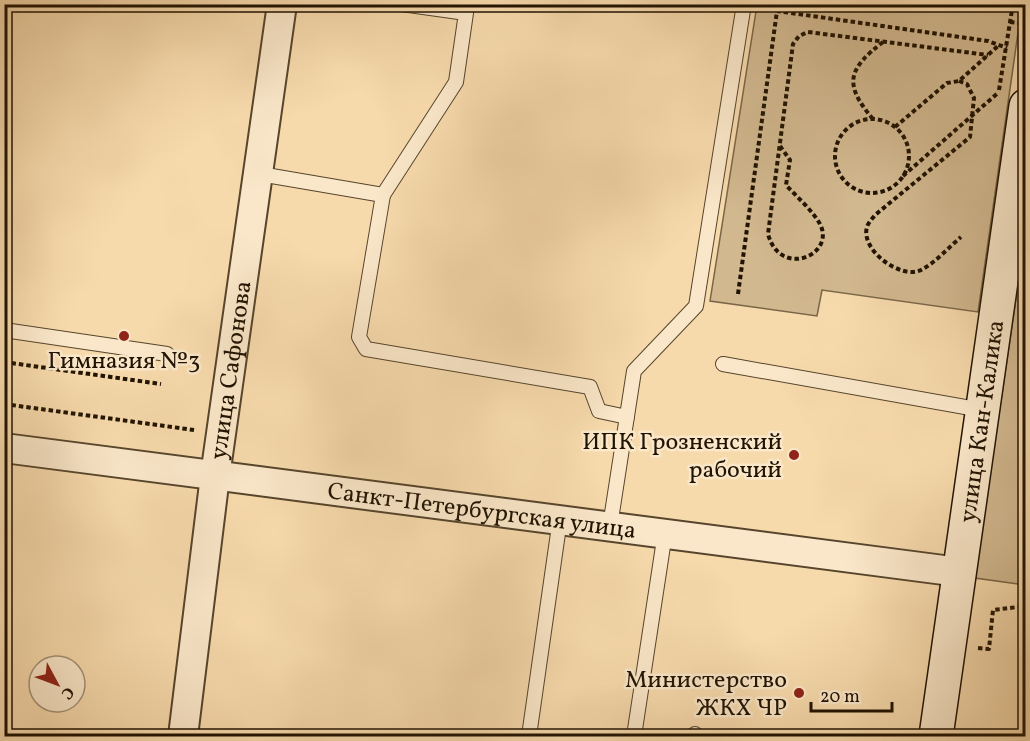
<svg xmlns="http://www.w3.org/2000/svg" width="1030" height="741" font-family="Vollkorn,serif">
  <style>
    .green { fill: #d2b88f; stroke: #796648; stroke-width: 1.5 }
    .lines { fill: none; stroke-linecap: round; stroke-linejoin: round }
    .lane-casing { stroke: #56452c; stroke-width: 16 }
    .street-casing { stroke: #56452c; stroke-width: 32 }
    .secondary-casing { stroke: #201302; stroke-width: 36 }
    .path { stroke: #201302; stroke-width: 4; stroke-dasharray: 4.5 3; stroke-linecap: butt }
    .lane { stroke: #fae7c9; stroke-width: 14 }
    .street { stroke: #fae7c9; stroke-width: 28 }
    .secondary { stroke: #fae7c9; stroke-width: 33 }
    .poi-dot { fill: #8f2418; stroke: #fae7c9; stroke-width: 2 }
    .labels { text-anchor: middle; stroke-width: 5; stroke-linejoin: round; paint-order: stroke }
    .poi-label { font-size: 24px; fill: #201302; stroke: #fae7c9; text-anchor: end }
    .street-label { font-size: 24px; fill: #201302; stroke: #fae7c9 }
  </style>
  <rect width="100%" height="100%" fill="#f7daac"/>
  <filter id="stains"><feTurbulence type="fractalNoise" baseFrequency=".00333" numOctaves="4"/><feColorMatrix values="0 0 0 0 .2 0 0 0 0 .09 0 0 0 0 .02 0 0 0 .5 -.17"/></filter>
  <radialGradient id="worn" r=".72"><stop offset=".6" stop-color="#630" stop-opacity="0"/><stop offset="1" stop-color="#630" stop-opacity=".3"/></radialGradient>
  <g class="green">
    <path d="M 757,5 L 1022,5 L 978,312 L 822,290 L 817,316 L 710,301 Z"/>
    <path d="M 1025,237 L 1025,585 L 975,578 Z"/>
  </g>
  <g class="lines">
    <g class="lane-casing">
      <g id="lane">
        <path d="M 260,174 L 383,195 L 456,82 L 466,13 L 402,4"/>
        <path d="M 383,195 L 359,337 L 366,349 L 590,387 L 599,411 L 627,417"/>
        <path d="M 4,330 L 167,354"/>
        <path d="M 723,364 L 982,410"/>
        <path d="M 610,526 L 634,371 L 696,306 L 744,4"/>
        <path d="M 695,734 L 697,736"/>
        <path d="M 529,736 L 560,519"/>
        <path d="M 634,736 L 665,533"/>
      </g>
    </g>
    <g class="street-casing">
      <g id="street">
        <path id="s1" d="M 4,448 L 959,572"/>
        <path id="s2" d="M 183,736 L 215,476 L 282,4"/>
      </g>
    </g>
    <g class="secondary-casing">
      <g id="secondary">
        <path id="s3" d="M 936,736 L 1026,106"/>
      </g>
    </g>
    <g class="path">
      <path d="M 1010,22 L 1026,24"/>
      <path d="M 959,81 L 967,84 L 974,98 L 970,137 L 875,215 C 872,219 868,223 867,227 C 860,250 901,280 921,270 C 935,263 949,247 961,237"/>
      <path d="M 999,90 L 1013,4"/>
      <path d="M 873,119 C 843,84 848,69 883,42"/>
      <circle cx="872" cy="156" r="37"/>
      <path d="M 895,127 L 947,83 L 959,81 L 999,45"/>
      <path d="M 780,146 L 790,160 L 786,185 C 797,197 812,210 820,224 C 836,255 780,279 768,234 L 793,44 L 799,36 L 808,32 L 988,55"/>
      <path d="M 903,176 L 999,92"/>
      <path d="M 738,294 L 777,11 L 988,41 L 1007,48"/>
      <path d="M 4,362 L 161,384"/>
      <path d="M 4,404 L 194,430"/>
      <path d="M 978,648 L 989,649 L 993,610 L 1026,606"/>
    </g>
    <use href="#lane" class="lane"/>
    <use href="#street" class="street"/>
    <use href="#secondary" class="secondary"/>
  </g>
  <g class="poi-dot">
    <circle cx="124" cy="336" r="6"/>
    <circle cx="794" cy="455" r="6"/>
    <circle cx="799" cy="693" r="6"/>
  </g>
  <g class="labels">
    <g class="poi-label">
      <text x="124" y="368" text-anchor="middle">Гимназия №3</text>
      <text x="782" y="449">ИПК Грозненский<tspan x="782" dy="28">рабочий</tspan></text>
      <text x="787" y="687">Министерство<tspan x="787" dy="28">ЖКХ ЧР</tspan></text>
    </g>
    <g class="street-label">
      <text dy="8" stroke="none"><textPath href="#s2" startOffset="369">улица Сафонова</textPath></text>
      <text dy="8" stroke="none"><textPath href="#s3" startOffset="318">улица Кан-Калика</textPath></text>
      <text dy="8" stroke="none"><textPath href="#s1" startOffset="482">Санкт-Петербургская улица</textPath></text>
    </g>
  </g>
  <rect width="1030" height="741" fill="none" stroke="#f7daac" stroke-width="24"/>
  <rect x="6" y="6" width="1018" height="729" fill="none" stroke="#201302" stroke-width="3"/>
  <rect x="12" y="12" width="1006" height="717" fill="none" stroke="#201302" stroke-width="1.5"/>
  <g transform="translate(57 684) rotate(131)"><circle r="28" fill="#fae7c9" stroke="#a39279" stroke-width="1.5"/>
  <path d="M0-4.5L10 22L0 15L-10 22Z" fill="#8f2418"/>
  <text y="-9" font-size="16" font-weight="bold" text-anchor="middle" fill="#201302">С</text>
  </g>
  <path d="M811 702v9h81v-9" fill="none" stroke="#201302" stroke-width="3"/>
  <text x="820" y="702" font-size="18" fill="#201302" stroke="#fae7c9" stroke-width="4.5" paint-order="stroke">20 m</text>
  <rect width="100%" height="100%" filter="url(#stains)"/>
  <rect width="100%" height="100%" fill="url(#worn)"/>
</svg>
